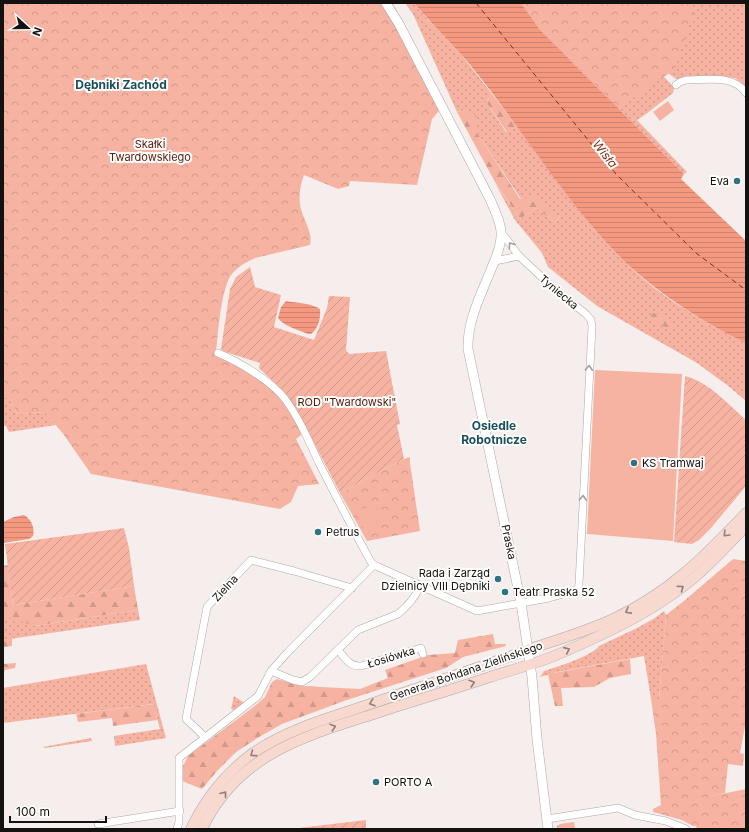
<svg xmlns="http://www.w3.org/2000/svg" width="749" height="832" font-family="Inter,sans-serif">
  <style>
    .grass { fill: url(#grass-dots) }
    .forest { fill: url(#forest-firs) }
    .park { fill: url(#park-crowns) }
    .garden { fill: url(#garden-furrows) }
    .pitch { fill: #f6b3a1 }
    .water { fill: url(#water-rules) }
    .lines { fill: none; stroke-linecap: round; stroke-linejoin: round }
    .ferry { stroke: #7f2e18; stroke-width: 1; stroke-dasharray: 5 4; stroke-linecap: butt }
    .minor-casing { stroke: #afa8a6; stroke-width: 8 }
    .tertiary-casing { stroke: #afa8a6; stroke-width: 10 }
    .secondary-casing { stroke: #afa8a6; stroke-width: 11 }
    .minor { stroke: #fff; stroke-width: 7 }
    .tertiary { stroke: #fff; stroke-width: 9 }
    .secondary { stroke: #f8d9d0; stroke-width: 10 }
    .oneway { stroke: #a1a0a0 }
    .oneway2 { stroke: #917f7a }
    .poi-dot { fill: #307484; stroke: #fefdfc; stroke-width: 1.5 }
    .labels { text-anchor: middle; stroke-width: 4; stroke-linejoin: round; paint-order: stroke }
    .park-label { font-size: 11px; fill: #541c0d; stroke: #fefdfc }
    .poi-label { font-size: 11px; fill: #141211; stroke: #fefdfc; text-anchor: start }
    .street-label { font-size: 11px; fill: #141211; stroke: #fefdfc }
    .neighbourhood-label { font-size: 12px; font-weight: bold; fill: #184f5c; stroke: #fefdfc }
    .water-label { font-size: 12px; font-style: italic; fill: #7f2e18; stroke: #fefdfc }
  </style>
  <defs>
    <pattern id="grass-dots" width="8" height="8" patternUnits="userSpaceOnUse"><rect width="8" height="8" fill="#f6b3a1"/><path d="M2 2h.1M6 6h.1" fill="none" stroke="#d2998a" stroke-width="1.8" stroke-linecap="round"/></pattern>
    <pattern id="forest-firs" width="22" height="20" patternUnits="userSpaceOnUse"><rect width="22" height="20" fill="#f6b3a1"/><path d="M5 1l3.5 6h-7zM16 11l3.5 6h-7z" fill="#d2998a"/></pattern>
    <pattern id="park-crowns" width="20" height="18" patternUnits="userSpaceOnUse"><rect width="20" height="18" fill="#f6b3a1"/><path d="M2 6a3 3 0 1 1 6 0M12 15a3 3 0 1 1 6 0" fill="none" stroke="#d2998a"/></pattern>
    <pattern id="garden-furrows" width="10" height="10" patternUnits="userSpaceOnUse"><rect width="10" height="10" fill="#f6b3a1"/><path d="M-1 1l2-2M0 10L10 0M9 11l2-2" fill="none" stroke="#d2998a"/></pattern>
    <pattern id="water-rules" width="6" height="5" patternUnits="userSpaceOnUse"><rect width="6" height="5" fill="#f49980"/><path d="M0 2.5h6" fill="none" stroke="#d0836e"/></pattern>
  </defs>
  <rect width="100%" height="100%" fill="#f5eeec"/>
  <g class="grass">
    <path d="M 405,3 L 414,3 L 429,21 L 460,53 L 492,94 L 486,102 L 506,132 L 517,126 C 559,184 600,246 657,290 C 685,311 715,328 746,343 L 746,401 L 727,385 L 697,363 L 597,306 L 548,267 L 542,253 L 515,220 L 495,183 L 520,219 L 536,208 L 555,222 L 560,217 L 521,199 L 476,131 L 466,110 L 457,112 L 413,14 Z"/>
    <path d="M 521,3 L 534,3 L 649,83 L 664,77 L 674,87 L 673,93 L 646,114 L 637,120 L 687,172 L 684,174 L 539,29 Z"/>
    <path d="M 656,3 L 746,3 L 746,88 L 735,78 L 726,77 L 676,79 L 664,70 Z"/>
    <path d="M 3,398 L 10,398 L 17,414 L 45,412 L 56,425 L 9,432 L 6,426 L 3,426 Z"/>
    <path d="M 3,606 L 35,626 L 138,610 L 140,620 L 3,640 Z"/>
    <path d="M 664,611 L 666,615 L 659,699 L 651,699 L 644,656 L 557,672 L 540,677 L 544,671 C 557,667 592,656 599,646 L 637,628 L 655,618 Z"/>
    <path d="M 146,664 L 166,738 L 115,746 L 114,736 L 160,729 L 153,704 L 3,723 L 3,688 Z"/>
    <path d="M 234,696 L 244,703 L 234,710 L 231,709 Z"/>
    <path d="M 91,738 L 92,741 L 45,748 L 43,747 Z"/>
  </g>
  <g class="forest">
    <path d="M 492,94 L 517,126 L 507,132 L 486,102 Z"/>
    <path d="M 466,110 L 476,115 L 476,131 L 520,199 L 536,195 L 560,217 L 555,222 L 536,208 L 520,219 L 495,182 L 457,112 Z"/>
    <path d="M 652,313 L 667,315 L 674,325 L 671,330 L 650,318 Z"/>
    <path d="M 8,565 L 13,605 L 134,586 L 138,610 L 35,626 L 6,617 L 3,606 L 3,566 Z"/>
    <path d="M 493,634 L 495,644 L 506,644 L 506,646 L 463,657 L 446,668 L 344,701 L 282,724 L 259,737 L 236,752 L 217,771 L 202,789 L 182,781 L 183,766 L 188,756 L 256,705 L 265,697 L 272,682 L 277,679 L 302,686 L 360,689 L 388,678 L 385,670 L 428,655 L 455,653 L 458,640 Z"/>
    <path d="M 12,638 L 12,646 L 3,647 L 3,640 Z"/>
    <path d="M 630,659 L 631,674 L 610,678 L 594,687 L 561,688 L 563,706 L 555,706 L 548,674 Z"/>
    <path d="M 16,663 L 15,668 L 5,670 L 3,674 L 3,664 Z"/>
    <path d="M 154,704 L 157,720 L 113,726 L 112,718 L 78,722 L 76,714 Z"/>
    <path d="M 574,822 L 575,829 L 557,829 L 557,826 L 560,824 Z"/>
  </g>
  <g class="park">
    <path d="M 3,3 L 381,3 L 396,24 L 439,111 L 432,119 L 417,185 L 350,181 L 349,186 L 338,189 L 304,175 C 300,185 298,198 301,209 C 304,221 313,232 310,245 L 255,258 C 247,262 238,266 232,274 C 221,287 218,334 216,353 L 235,362 L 280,396 L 302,433 L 300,436 L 296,439 L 319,484 L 298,486 L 291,502 L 280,509 L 91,474 L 64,435 L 45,412 L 17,414 L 10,398 L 3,398 Z"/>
    <path d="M 522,3 L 689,3 L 694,12 L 675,69 L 618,109 L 580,68 L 567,58 L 533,23 Z"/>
    <path d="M 410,457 L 410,463 L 420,531 L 367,541 L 340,493 L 404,459 Z"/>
    <path d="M 733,559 L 746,561 L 746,721 L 740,753 L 744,754 L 743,766 L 728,764 L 725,793 L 702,798 L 746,789 L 746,829 L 697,829 L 696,826 L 693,826 L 682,820 L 653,812 L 653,809 L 661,805 L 656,734 L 651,699 L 659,699 L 666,615 L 684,601 Z"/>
  </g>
  <g class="garden">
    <path d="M 250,267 L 255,287 L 281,295 L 274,327 L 314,340 L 327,308 L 329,296 L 350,297 L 346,350 L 349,354 L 386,351 L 400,424 L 397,425 L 404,459 L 340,493 L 309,433 L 284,392 L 259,368 L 260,363 L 223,351 L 221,349 L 230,289 L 236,277 Z"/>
    <path d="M 685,376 C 709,382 728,404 746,420 L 746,486 L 711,528 L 699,540 L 692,544 L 674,542 Z"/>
    <path d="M 124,528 L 129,548 L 134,586 L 13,605 L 5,544 Z"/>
    <path d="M 366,820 L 366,829 L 291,829 Z"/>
  </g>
  <g class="pitch">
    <path d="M 668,101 L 674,110 L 660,121 L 653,112 Z"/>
    <path d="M 595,370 L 682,374 L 673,541 L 587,534 Z"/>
    <path d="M 379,504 L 383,518 L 361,523 L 357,510 Z"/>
    <path d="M 377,520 L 379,525 L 363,529 L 362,524 Z"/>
  </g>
  <g class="water">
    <path d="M 414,3 L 521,3 L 539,29 L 684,174 L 681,179 L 746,241 L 746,343 C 702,322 662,296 626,263 C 575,213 536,151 493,94 C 482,80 471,65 459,52 C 444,36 428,20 414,3 Z"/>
    <path d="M 286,301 C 296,303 311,303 320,309 C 321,318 318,329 311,334 L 308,334 C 299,330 283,326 278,318 L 281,307 Z"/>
    <path d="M 24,515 C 31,519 35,527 33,536 L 29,539 L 3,543 L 3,522 L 14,517 Z"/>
  </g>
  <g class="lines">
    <path class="ferry" d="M 476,3 L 616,174 L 696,253 L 746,290"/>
    <g class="minor-casing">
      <g id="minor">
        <path d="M 676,85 L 680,82 L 686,80 C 706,80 733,74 746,93"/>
        <path d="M 495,261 L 519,256"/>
        <path d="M 218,353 C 239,362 270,380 285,399 C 299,418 309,441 319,463 C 336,496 353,530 371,562 L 374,565 L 477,611 L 549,598 L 574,591 L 578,589 L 579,584 L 592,327 L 591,320 L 586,314 L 559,293 L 519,256 L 505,237 L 501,235"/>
        <path d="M 338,650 C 345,658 350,667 361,666 L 421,648 L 423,654"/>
        <path d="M 271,671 L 293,680 L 302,682 L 310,677 L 358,630 L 398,614 C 408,606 415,598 420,586"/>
        <path d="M 205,737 L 186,719 L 207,607 L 251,560 L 294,571 L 352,588"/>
        <path d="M 547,819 L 618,808 L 635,815 L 666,821 L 686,829"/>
        <path d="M 98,824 L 180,811"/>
        <path d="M 177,829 L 179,822 L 179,758 L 258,696 L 271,671 L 287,653 L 374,565"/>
      </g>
    </g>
    <g class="tertiary-casing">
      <path id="tertiary" d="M 386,3 L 399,24 L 490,199 C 494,209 500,220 501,231 C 502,243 497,256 492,267 C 482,293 467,320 468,349 L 521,603 L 532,677 L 537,739 L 548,829"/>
    </g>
    <g class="secondary-casing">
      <g id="secondary">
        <path d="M 191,829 C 205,799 226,773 253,753 C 286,730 326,719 364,706 C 423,686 481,667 539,646 C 564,638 589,630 613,619 C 670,592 703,558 746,513"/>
        <path d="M 202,829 C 239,752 306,736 380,712 C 417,700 454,689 490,677 C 512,670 534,664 554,656 C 601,636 649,614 689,582 C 710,565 728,545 746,526"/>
      </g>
    </g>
    <use href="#minor" class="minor"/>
    <use href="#tertiary" class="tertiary"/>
    <use href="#secondary" class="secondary"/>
  </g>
  <defs><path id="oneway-chevron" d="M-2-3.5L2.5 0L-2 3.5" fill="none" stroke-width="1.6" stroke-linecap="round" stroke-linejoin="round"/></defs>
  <g class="oneway">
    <use href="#oneway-chevron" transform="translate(511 245) rotate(-126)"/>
    <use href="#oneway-chevron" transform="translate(589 368) rotate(-87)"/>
    <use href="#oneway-chevron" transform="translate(583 498) rotate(-87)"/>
  </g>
  <g class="oneway2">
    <use href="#oneway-chevron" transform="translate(726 534) rotate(134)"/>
    <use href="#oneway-chevron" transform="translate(681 588) rotate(-37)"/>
    <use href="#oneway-chevron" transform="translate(628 611) rotate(152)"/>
    <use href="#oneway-chevron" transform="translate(567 650) rotate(-24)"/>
    <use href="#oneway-chevron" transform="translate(472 683) rotate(-18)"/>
    <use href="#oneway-chevron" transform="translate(372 703) rotate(161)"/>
    <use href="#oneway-chevron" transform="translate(333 727) rotate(-18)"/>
    <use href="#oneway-chevron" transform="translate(253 754) rotate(144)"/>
    <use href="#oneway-chevron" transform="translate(224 794) rotate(-52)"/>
  </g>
  <g class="poi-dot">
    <circle cx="737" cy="181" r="4"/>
    <circle cx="634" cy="463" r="4"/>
    <circle cx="318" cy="532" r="4"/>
    <circle cx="498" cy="579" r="4"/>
    <circle cx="505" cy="592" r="4"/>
    <circle cx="376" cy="782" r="4"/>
  </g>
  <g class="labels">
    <g class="park-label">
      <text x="150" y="148">Skałki<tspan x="150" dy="13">Twardowskiego</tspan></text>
      <text x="347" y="406">ROD "Twardowski"</text>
    </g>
    <g class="poi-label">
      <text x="729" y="185" text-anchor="end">Eva</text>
      <text x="642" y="467">KS Tramwaj</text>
      <text x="326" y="536">Petrus</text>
      <text x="490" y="577" text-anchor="end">Rada i Zarząd<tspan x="490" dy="13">Dzielnicy VIII Dębniki</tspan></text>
      <text x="513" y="596">Teatr Praska 52</text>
      <text x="384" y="786">PORTO A</text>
    </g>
    <g class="street-label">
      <text transform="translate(559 292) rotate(40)" y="4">Tyniecka</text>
      <text transform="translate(509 542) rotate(78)" y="4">Praska</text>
      <text transform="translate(225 588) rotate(-47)" y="4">Zielna</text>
      <text transform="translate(391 657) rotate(-17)" y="4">Łosiówka</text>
      <text transform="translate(466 671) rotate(-19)" y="4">Generała Bohdana Zielińskiego</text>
    </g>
    <g class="neighbourhood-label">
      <text x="121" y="89">Dębniki Zachód</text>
      <text x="494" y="430">Osiedle<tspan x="494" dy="14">Robotnicze</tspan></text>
    </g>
    <g class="water-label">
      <text transform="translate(605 154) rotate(51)" y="4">Wisła</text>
    </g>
  </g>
  <rect width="749" height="832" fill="none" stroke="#141211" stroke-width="8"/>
  <g transform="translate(28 28) rotate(111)" stroke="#fefdfc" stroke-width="3" paint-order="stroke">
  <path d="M0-3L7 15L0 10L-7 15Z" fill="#141211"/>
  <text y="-6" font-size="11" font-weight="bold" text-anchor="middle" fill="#141211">N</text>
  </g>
  <path d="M10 816v6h96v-6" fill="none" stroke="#141211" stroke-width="2"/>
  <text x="16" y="816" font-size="12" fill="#141211" stroke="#fefdfc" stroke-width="3" paint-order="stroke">100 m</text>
</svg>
